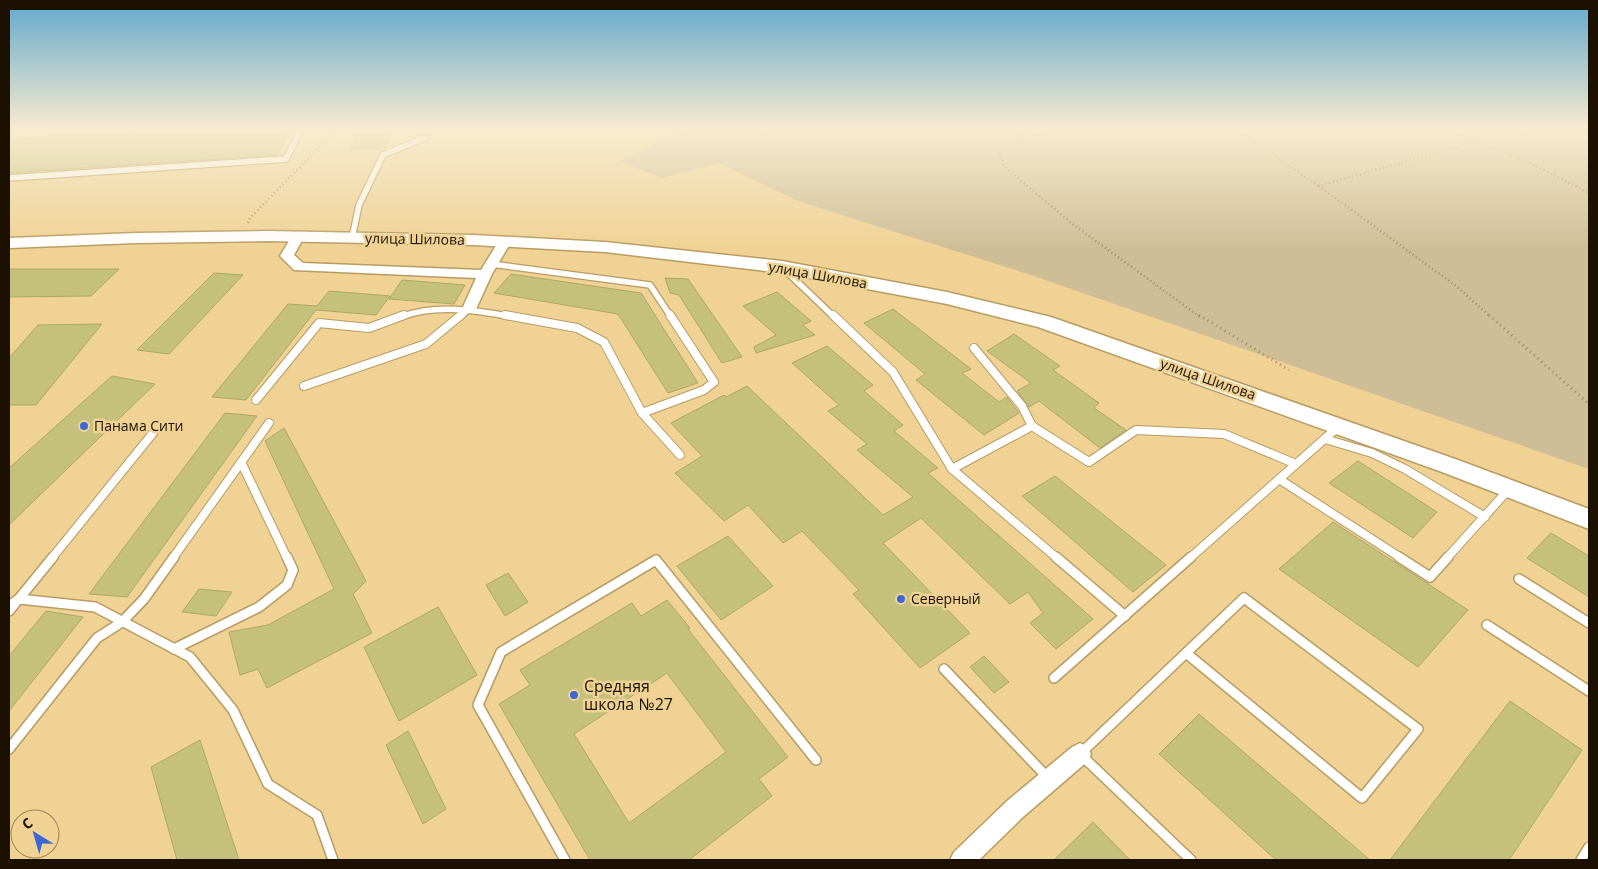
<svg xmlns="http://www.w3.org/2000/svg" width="1598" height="869" font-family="'Open Sans',sans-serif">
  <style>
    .green { fill: #cfbd96 }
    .building { fill: #c5c17d; stroke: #aca868; fill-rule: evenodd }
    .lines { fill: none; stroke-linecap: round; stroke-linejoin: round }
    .service-far2-casing { stroke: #b89c60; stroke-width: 8 }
    .service-far1-casing { stroke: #b89c60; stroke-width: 10 }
    .service-casing { stroke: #b89c60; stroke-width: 12 }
    .minor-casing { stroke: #b89c60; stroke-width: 3 }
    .secondary-casing { stroke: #b89c60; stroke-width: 3 }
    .path-far1 { stroke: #a18b5e; stroke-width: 2.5; stroke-dasharray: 1 3; stroke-linecap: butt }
    .path { stroke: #a18b5e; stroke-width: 3; stroke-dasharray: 1 4; stroke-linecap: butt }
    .service-far2 { stroke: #fff; stroke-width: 5.5 }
    .service-far1 { stroke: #fff; stroke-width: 8 }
    .service { stroke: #fff; stroke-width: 9 }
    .minor { fill: #fff; fill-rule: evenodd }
    .secondary { fill: #fff; fill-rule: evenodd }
    .poi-dot { fill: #3d67d8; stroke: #efd294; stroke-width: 2 }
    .labels { text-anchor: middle; stroke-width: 5; stroke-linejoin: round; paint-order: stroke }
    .street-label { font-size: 14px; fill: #1c1100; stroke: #efd294 }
    .poi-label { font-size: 14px; fill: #1c1100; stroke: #efd294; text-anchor: start }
    .near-poi-label { font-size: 16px; fill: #1c1100; stroke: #efd294; text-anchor: start }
  </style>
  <rect width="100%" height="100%" fill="#efd294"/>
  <path class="green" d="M 688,129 L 1589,129 L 1589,469 L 1028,274 L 798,201 L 719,163 L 662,178 L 619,161 Z"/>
  <g class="building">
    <path d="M 159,129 L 290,129 L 277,155 L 9,173 L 9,139 Z"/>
    <path d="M 360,129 L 393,129 L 385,148 L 350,149 Z"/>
    <path d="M 9,269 L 119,269 L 91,296 L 9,297 Z"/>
    <path d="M 214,273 L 243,275 L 169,354 L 137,350 Z"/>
    <path d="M 511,274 L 641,293 L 698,383 L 668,393 L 618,314 L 494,293 Z"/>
    <path d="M 665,278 L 688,279 L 742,357 L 722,363 L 679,295 L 670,293 Z"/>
    <path d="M 402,280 L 465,285 L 454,304 L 389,299 Z"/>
    <path d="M 329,291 L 390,296 L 376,315 L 316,310 L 246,400 L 212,397 L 288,304 L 317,306 Z"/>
    <path d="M 777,292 L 811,321 L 803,325 L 815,335 L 756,353 L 754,347 L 776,335 L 743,306 Z"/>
    <path d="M 893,309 L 971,369 L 962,373 L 999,402 L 1007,397 L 1019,413 L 984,435 L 916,380 L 925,374 L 864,323 Z"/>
    <path d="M 102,324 L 36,405 L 9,405 L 9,358 L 38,325 Z"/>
    <path d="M 1014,334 L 1060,366 L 1053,370 L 1099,403 L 1094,408 L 1126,430 L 1100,448 L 1039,401 L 1029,407 L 1017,391 L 1031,383 L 987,351 Z"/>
    <path d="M 827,346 L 873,385 L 864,391 L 903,425 L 894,431 L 938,468 L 928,473 L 1093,619 L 1056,649 L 1030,623 L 1043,613 L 1028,592 L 1010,604 L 921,518 L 883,543 L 970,633 L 920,668 L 853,594 L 859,590 L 802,531 L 783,543 L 748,505 L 724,521 L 675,473 L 702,456 L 671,423 L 724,395 L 726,397 L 747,386 L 883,515 L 913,497 L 857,450 L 867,444 L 828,411 L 839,405 L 792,363 Z"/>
    <path d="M 112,376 L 155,384 L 9,525 L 9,468 Z"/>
    <path d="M 225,413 L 257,416 L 127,597 L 89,594 Z"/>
    <path d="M 284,428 L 366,581 L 353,594 L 372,633 L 267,688 L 258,669 L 240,675 L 229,632 L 268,625 L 334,589 L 265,441 Z"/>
    <path d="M 1358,461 L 1437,512 L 1413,538 L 1329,483 Z"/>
    <path d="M 1055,476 L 1166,565 L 1133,592 L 1022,496 Z"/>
    <path d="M 1333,522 L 1468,610 L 1418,667 L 1279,569 Z"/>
    <path d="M 1551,533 L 1589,556 L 1589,597 L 1527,558 Z"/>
    <path d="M 728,536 L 773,586 L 721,620 L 677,566 Z"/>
    <path d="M 508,573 L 528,602 L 505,616 L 486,585 Z"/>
    <path d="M 199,589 L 232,592 L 216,616 L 182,612 Z"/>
    <path d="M 667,600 L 690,628 L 688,629 L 788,757 L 759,779 L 772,796 L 689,860 L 590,860 L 499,704 L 530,685 L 520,670 L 632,603 L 641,616 ZM 667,673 L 726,752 L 629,823 L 574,734 Z"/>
    <path d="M 438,607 L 477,675 L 399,721 L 364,647 Z"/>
    <path d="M 46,611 L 83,617 L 9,711 L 9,656 Z"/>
    <path d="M 984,656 L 1009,682 L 994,693 L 970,667 Z"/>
    <path d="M 1510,701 L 1582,750 L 1509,860 L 1390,860 Z"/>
    <path d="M 1199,714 L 1370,860 L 1276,860 L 1159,754 Z"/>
    <path d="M 408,731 L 446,809 L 423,824 L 386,745 Z"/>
    <path d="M 200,740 L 239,860 L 177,860 L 151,767 Z"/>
    <path d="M 1093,822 L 1130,860 L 1054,860 Z"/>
  </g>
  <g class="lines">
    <g class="service-far2-casing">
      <g id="service-far2">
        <path d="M 9,178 L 286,159 L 301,129"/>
        <path d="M 352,238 L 359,205 L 383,155 L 424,138"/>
        <path d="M 491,264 L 650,285 L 671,317"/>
        <path d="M 784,269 L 834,317"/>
        <path d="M 401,317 C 435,304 477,310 512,317"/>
        <path d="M 460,317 L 469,309"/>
      </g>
    </g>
    <g class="service-far1-casing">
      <g id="service-far1">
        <path d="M 505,315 L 577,328 L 604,342 L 642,413 L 680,455"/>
        <path d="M 833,315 L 893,372 L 952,469 L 1057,558"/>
        <path d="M 974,348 L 1022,406 L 1032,426"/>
        <path d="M 304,386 L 426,344 L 461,315"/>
        <path d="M 256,400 L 319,323 L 369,328 L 404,315"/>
        <path d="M 642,413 L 704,390 L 714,382 L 670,315"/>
        <path d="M 1325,439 L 1372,453 L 1405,469 L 1485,517"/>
        <path d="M 241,462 L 287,558"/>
        <path d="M 952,469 L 1032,426 L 1089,462 L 1136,430 L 1224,434 L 1296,464"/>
        <path d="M 1279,479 L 1401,558"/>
        <path d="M 52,558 L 153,433"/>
        <path d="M 173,558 L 269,423"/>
        <path d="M 1190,558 L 1338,427"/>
        <path d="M 1447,558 L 1509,489"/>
      </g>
    </g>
    <g class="service-casing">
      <g id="service">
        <path d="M 1056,557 L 1125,616"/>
        <path d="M 1399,557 L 1430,577 L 1448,557"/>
        <path d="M 1519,579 L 1589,623"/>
        <path d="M 1244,598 L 1418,729 L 1362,798 L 1186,653 Z"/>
        <path d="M 9,606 L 19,599 L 95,607 L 190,657 L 233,710 L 268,784 L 317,815 L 333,860"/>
        <path d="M 9,611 L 53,557"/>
        <path d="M 1487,625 L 1589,691"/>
        <path d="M 174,649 L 259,607 L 287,585 L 293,570 L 287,557"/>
        <path d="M 1186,653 L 1080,754 L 1191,860"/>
        <path d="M 944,669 L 1048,778"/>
        <path d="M 1054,678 L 1191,557"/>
        <path d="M 9,749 L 97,638 L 122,622 L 144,599 L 174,557"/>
        <path d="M 565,860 L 478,705 L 501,652 L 656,560 L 816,760"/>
        <path d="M 1581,860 L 1589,847"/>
      </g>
    </g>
    <g class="minor-casing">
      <g id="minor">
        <path d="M 298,233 L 304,237 L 294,255 L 303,263 L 481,270 L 500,239 L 505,238 L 511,242 L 492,274 L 476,309 L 474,312 L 464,312 L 462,309 L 476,278 L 294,270 L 280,256 L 293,234 Z"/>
        <path d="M 1080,743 L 1088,747 L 1091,754 L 1088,761 L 1023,817 L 979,860 L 950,860 L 954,852 L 1007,801 L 1072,747 Z"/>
      </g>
    </g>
    <g class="secondary-casing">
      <path id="secondary" d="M 267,231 L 473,235 L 605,242 L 782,261 L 947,292 L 1051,317 L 1458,460 L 1589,509 L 1589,529 L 1442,472 L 1038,327 L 947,304 L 782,273 L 605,252 L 473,245 L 267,241 L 136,243 L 9,248 L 9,238 L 136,233 Z"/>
    </g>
    <g class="path-far1">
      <path d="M 1059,129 C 1038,135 1017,138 1000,153 L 1004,166 L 1070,222 L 1200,317"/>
      <path d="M 1235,129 L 1319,186 L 1478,141"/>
      <path d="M 1448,129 L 1530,163 L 1589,193"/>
      <path d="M 1319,186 L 1456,286 L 1491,317"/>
      <path d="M 248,223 L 250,218 L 337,129"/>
    </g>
    <g class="path">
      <path d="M 1199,315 L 1289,370"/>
      <path d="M 1489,315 L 1589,404"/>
    </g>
    <use href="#service-far2" class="service-far2"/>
    <use href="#service-far1" class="service-far1"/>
    <use href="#service" class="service"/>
    <use href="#minor" class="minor"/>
    <use href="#secondary" class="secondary"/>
  </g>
  <linearGradient id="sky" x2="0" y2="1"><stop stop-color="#62a9cd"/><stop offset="0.52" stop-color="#f8ebcf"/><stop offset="1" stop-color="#f8ebcf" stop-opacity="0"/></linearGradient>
  <rect width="1598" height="250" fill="url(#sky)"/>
  <g class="poi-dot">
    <circle cx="84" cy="426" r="5"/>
    <circle cx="901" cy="599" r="5"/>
    <circle cx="574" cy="695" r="5"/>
  </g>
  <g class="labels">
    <g class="street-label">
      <text transform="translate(415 239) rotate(1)" y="5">улица Шилова</text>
      <text transform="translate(818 275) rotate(10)" y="5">улица Шилова</text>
      <text transform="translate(1208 379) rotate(19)" y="5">улица Шилова</text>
    </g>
    <g class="poi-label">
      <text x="94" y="431">Панама Сити</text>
      <text x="911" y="604">Северный</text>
    </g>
    <g class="near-poi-label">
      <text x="584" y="692">Средняя<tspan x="584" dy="18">школа №27</tspan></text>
    </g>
  </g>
  <rect width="1598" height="869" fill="none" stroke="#1c1100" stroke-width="20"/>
  <g transform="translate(35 834) rotate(323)"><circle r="24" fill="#efd294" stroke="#9b8559"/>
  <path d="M0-4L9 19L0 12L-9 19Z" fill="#3d67d8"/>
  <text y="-8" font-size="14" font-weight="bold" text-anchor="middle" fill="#1c1100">С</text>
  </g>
</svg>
